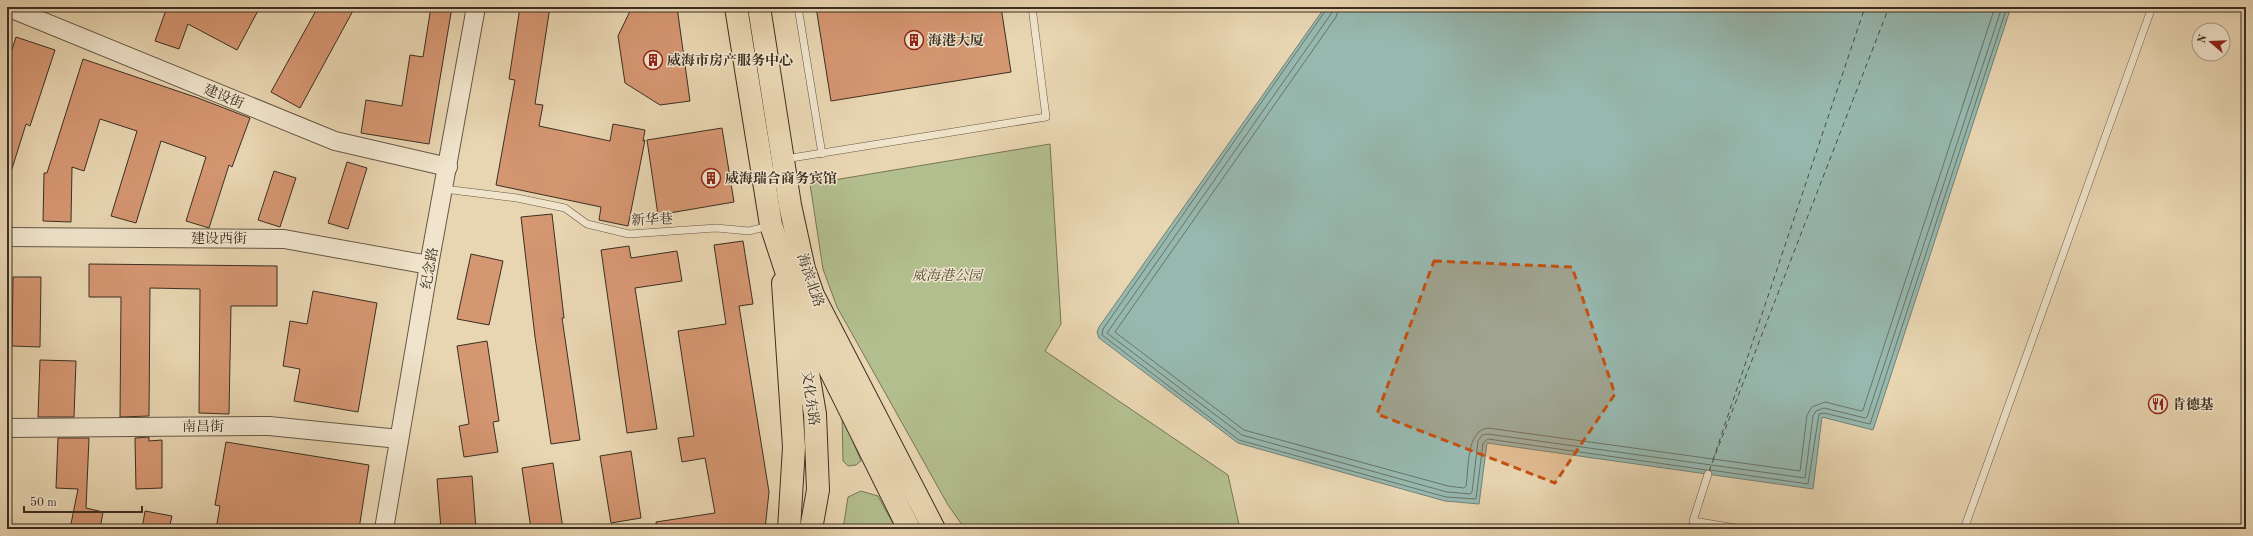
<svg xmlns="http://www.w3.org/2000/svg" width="2253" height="536" font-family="'Old Standard TT','Noto Serif SC',serif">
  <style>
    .green { fill: #b3be8e; stroke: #777658 }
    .water { fill: #97b8af; stroke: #728177 }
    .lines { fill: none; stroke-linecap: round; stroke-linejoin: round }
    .shore { stroke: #697468; stroke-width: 1 }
    .ferry { stroke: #4d4a3e; stroke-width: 1; stroke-dasharray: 5 4; stroke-linecap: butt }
    .building { fill: #d59672; stroke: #3b2f22 }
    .service-casing { stroke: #665846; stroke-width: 8 }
    .tertiary-casing { stroke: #665846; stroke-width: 20 }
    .primary-casing { stroke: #3b2f22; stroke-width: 24 }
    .service { stroke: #f0e4cc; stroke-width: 7 }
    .tertiary { stroke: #f0e4cc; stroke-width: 18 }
    .primary { stroke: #e8d5b1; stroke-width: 22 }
    .marked { fill: #c55110; fill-opacity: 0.2; stroke: #c55110; stroke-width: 3; stroke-dasharray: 8 5; stroke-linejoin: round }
    .labels { text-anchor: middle; stroke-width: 3; stroke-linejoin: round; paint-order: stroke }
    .poi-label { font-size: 14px; font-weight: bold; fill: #3b2f22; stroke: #f0e4cc; text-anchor: start }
    .street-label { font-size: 14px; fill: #3b2f22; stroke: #f0e4cc }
    .park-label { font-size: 14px; font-style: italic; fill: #534c38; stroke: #f0e4cc }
  </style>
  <rect width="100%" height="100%" fill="#e8d5b1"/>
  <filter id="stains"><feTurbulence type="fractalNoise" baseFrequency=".005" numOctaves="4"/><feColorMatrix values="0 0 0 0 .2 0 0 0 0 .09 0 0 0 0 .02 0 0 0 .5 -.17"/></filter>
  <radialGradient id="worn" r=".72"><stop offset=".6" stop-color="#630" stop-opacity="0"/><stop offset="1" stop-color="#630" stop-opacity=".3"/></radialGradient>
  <g class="green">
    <path d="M 1050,144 L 1061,324 L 1045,351 L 1228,475 L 1240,529 L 965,529 L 948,505 L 837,307 L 823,269 L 810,184 Z"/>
    <path d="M 842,415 L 861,461 L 856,465 L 848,466 L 843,461 Z"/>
    <path d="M 861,491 L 878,496 L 896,529 L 843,529 L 848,497 Z"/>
  </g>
  <path class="water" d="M 1325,7 L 2011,7 L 1873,430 L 1822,417 L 1813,489 L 1487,443 L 1479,504 L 1445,501 L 1238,443 L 1099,338 L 1097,332 L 1099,327 Z"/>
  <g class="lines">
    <g class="shore">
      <path d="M 1328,7 L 1103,329 L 1102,335 L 1239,440 L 1446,497 L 1476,499 L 1483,443 L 1488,439 L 1707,470"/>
      <path d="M 1333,7 L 1331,14 L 1107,333 L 1242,435 L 1447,492 L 1470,494 L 1472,492 L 1478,441 L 1482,435 L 1488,434 L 1805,478 L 1813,416 L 1816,411 L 1824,408 L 1865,418 L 1867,417 L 2002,7"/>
      <path d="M 1339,7 L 1336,17 L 1115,332 L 1244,430 L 1448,486 L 1464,488 L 1466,486 C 1469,469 1466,430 1488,428 L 1800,471 L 1807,415 L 1812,407 L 1825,402 L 1861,411 L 1863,410 L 1995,7"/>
      <path d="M 1710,470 L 1808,484 L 1819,414 L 1824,413 L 1870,424 L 2007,7"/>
    </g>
    <g class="ferry">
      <path d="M 1713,460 L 1865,7"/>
      <path d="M 1709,471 L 1889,7"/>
    </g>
  </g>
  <g class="building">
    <path d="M 167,7 L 260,7 L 237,50 L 188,24 L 179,49 L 155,41 Z"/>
    <path d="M 318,7 L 355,7 L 300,108 L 271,92 Z"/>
    <path d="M 431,7 L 452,7 L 429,144 L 361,133 L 366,100 L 402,106 L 410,55 L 423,57 Z"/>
    <path d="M 520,7 L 550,7 L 535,104 L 543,105 L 539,126 L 610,141 L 613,124 L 645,130 L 643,141 L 645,140 L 628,226 L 599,220 L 601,207 L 496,185 L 515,80 L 509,79 Z"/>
    <path d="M 632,7 L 677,7 L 690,101 L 660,105 L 625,83 L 618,36 Z"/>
    <path d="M 816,7 L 1001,7 L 1011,72 L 831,101 Z"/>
    <path d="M 16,37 L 55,50 L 30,126 L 26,124 L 10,175 L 7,174 L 7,65 Z"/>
    <path d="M 83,59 L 198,98 L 250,118 L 232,167 L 229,165 L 209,228 L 186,221 L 206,157 L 161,141 L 136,223 L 111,216 L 137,131 L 100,119 L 84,171 L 72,167 L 71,222 L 43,221 L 44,173 L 47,173 Z"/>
    <path d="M 722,128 L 734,202 L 658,215 L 647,140 Z"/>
    <path d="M 347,162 L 367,168 L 348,229 L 328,223 Z"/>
    <path d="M 274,171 L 296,178 L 280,227 L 258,220 Z"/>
    <path d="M 552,214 L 564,318 L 562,318 L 580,440 L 551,444 L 535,337 L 521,217 Z"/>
    <path d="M 743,241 L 753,304 L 739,306 L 769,492 L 765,529 L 657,529 L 656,522 L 715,513 L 705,458 L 682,462 L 678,438 L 694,436 L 678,331 L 726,324 L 714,245 Z"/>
    <path d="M 629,246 L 631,258 L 677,251 L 682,281 L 635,288 L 657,429 L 627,433 L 601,250 Z"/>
    <path d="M 471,254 L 503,261 L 489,325 L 457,319 Z"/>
    <path d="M 89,264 L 277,266 L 277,306 L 231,306 L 229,414 L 199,413 L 200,289 L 150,288 L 149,416 L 120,417 L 121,297 L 89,297 Z"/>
    <path d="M 13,277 L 41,277 L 40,347 L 12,346 Z"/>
    <path d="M 313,291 L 377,303 L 358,412 L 294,401 L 300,369 L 283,366 L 290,321 L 307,324 Z"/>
    <path d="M 487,341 L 499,421 L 493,422 L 498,452 L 464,457 L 459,426 L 469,424 L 457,346 Z"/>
    <path d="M 40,360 L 76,361 L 74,417 L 38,417 Z"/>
    <path d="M 149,437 L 149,441 L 162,440 L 162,488 L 136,489 L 135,438 Z"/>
    <path d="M 58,438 L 89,438 L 86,508 L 103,512 L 100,529 L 70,529 L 78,489 L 56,488 Z"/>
    <path d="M 226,442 L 369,465 L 359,529 L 216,529 L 220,506 L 215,505 Z"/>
    <path d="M 631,451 L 641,518 L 611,523 L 600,456 Z"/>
    <path d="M 553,463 L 563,529 L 531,529 L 522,468 Z"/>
    <path d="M 472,476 L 476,529 L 441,529 L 437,479 Z"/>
    <path d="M 145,511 L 172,516 L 169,529 L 142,529 Z"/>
  </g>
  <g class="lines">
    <g class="service-casing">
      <g id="service">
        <path d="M 798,7 L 822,154"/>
        <path d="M 785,159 L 1046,117 L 1032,7"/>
        <path d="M 444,189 L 517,198 L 565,208 L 587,224 L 629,234 L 716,228 L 749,231 L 769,226"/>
        <path d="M 1708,474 L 1693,521 L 1742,529"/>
        <path d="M 1964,529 L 2152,7"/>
      </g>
    </g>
    <g class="tertiary-casing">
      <g id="tertiary">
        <path d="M 7,7 L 335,141 L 448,167"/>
        <path d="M 7,237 L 284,239 L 429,265"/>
        <path d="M 7,428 L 269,426 L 399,439"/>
        <path d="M 384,529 L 429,265 L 476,7"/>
      </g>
    </g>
    <g class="primary-casing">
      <g id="primary">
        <path d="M 736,7 L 771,225 L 796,301 L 909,529"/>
        <path d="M 759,7 L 790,205 L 804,269 L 813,295 L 934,529"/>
        <path d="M 783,283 L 794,447 L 789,529"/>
        <path d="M 800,326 L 815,414 L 818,490 L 811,529"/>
      </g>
    </g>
    <use href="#service" class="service"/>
    <use href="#tertiary" class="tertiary"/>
    <use href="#primary" class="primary"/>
  </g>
  <path class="marked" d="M 1434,261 L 1572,267 L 1615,394 L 1555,483 L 1377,414 Z"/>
  <defs>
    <g id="building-ring" transform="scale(1)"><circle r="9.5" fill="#f0e4cc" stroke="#8f2418" stroke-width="1.5"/><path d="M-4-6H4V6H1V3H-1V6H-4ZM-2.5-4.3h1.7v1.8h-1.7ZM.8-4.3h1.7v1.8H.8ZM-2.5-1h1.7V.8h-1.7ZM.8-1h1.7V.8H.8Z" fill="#8f2418"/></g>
    <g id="restaurant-ring" transform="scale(1)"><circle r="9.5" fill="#f0e4cc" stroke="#8f2418" stroke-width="1.5"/><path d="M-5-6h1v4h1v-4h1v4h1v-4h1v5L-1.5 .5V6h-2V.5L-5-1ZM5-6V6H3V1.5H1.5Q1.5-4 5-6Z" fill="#8f2418"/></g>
  </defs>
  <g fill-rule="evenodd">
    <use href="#building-ring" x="914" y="40"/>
    <use href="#building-ring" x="653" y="60"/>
    <use href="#building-ring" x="711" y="178"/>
    <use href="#restaurant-ring" x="2158" y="404"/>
  </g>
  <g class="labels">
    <g class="poi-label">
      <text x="928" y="45">海港大厦</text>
      <text x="667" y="65">威海市房产服务中心</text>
      <text x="725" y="183">威海瑞合商务宾馆</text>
      <text x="2172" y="409">肯德基</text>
    </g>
    <g class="street-label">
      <text transform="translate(224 96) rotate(22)" y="5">建设街</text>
      <text transform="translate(652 219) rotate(-2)" y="5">新华巷</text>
      <text x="219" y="243">建设西街</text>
      <text transform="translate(429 268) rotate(-80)" y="5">纪念路</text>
      <text transform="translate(811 280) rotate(71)" y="5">海滨北路</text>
      <text transform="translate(811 398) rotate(82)" y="5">文化东路</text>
      <text x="203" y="431">南昌街</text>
    </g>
    <g class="park-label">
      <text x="947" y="280">威海港公园</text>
    </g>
  </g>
  <rect width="2253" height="536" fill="none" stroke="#e8d5b1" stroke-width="24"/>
  <rect x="8" y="8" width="2237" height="520" fill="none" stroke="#3b2f22" stroke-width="2"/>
  <rect x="12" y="12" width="2229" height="512" fill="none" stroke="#3b2f22"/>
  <g transform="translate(2211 42) rotate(289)"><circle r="19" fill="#f0e4cc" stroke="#a89c88"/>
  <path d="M0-3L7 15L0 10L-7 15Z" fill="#8f2418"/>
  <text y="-6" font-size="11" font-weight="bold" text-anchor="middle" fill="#3b2f22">N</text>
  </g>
  <path d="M24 506v6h118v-6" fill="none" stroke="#3b2f22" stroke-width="2"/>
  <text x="30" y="506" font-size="12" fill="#3b2f22" stroke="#f0e4cc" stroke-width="3" paint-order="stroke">50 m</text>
  <rect width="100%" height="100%" filter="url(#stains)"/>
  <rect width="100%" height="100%" fill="url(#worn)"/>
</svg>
